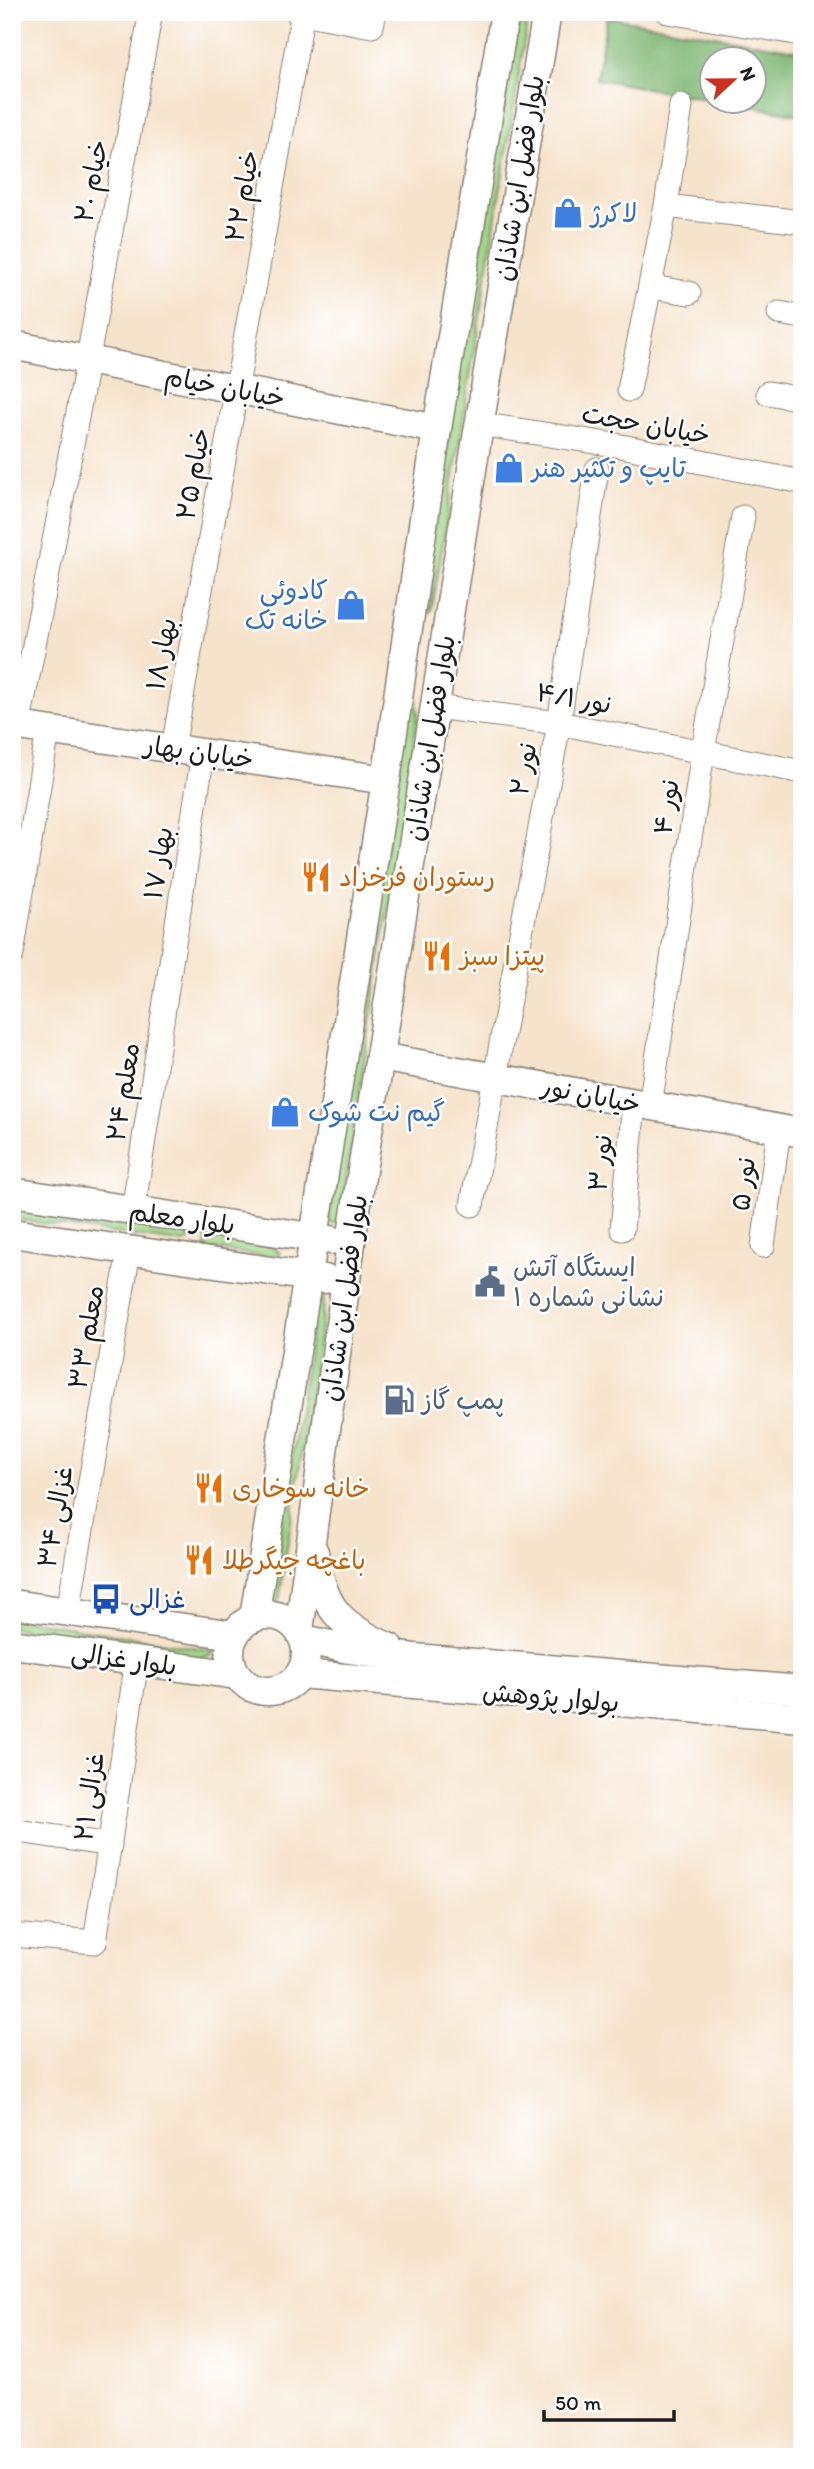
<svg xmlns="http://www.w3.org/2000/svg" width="814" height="2469" font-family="Itim,'Playpen Sans Arabic',sans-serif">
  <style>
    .green { fill: #a0d687; stroke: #5e7952; stroke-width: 2 }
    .forest { fill: #80b774; stroke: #4e6a48; stroke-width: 2 }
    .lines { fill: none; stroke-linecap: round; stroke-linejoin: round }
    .minor-casing { stroke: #898074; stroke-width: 25 }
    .major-casing { stroke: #898074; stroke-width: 31 }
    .minor { stroke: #fff; stroke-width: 23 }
    .major { stroke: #fff; stroke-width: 28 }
    .labels { text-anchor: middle; stroke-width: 5; stroke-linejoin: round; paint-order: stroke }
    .street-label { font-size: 26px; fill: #1c1c1c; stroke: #fff }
    .shop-label { font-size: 26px; fill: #366cbe; stroke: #fff; text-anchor: start }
    .food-label { font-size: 26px; fill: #c56008; stroke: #fff; text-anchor: start }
    .service-label { font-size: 26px; fill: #4e5e75; stroke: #fff; text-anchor: start }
    .transit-label { font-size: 26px; fill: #164399; stroke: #fff; text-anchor: start }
  </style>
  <rect width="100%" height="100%" fill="#fff"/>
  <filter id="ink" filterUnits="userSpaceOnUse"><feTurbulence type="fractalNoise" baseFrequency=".0143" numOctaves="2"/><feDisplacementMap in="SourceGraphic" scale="14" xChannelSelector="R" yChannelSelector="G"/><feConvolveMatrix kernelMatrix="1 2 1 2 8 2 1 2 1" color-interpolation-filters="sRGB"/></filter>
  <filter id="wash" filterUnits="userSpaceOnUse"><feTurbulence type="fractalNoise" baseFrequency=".00686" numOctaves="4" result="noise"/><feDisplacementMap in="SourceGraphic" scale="28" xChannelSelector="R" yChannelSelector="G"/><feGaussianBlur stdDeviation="1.57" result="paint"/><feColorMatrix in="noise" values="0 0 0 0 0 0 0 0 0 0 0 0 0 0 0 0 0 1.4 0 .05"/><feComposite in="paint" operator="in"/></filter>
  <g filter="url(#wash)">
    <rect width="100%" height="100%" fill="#f6e3cc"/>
    <g class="green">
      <path d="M 520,12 L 529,12 L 432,610 L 429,613 L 433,576 L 428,563 Z"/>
      <path d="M 415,662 L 420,665 L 416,693 L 418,715 L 340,1217 L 338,1222 L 332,1224 L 329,1221 Z"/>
      <path d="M 12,1206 L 187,1233 L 190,1239 L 185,1243 L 12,1219 Z"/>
      <path d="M 206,1236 L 270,1245 L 280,1253 L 278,1256 L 271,1257 L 205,1248 Z"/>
      <path d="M 319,1296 L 323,1296 L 324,1306 L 279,1600 L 277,1603 L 273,1603 L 271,1600 L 316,1298 Z"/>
      <path d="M 12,1618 L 191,1647 L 213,1650 L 211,1656 L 202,1658 L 12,1628 Z"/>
    </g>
    <path class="forest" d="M 607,17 L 802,51 L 802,115 L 724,102 L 754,102 L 754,60 L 712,60 L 712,100 L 596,79 Z"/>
  </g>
  <g filter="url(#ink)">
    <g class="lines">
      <g class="minor-casing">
        <g id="minor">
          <path d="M 297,12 L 372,26 L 375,12"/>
          <path d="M 668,12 L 802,34"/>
          <path d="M 666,206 L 802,222"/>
          <path d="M 651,287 L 689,293"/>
          <path d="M 779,313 L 802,317"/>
          <path d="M 629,390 L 666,206 L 681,106"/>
          <path d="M 768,393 L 802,399"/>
          <path d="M 479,424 L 621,446 L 802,482"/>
          <path d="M 435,707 L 559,723 L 802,772"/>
          <path d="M 18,726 C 66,489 107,250 151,12"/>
          <path d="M 173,748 L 303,12"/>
          <path d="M 12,954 L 48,730"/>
          <path d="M 650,1106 L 703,752 L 743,517"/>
          <path d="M 472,1205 L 559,723 L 597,469"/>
          <path d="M 133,1211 L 203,753"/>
          <path d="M 622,1229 L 634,1103"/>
          <path d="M 763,1246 L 779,1129"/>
          <path d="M 68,1612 L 129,1251"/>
          <path d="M 12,1830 L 110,1845"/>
          <path d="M 12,1935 L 95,1942 L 137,1660"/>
        </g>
      </g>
      <g class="major-casing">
        <g id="major">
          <path d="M 12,345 L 437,429"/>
          <path d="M 12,725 L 386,780"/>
          <path d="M 380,1057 L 802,1133"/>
          <path d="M 12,1192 L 331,1240"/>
          <path d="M 12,1233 L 325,1279"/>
          <path d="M 314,1552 C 323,1608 338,1625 390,1648"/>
          <path d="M 12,1604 L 235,1635"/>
          <circle cx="268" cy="1653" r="38"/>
          <path d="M 254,1618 L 386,780 L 437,429 L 505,12"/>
          <path d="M 299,1631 L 353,1228 L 473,463 L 547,12"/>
          <path d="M 303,1639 L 349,1649 L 415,1658 L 802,1690"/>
          <path d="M 12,1644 L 237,1675"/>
          <path d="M 300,1674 L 802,1718"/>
        </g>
      </g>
      <use href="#minor" class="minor"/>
      <use href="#major" class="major"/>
    </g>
  </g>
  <defs>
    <g id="shop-bare" transform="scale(2.415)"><path d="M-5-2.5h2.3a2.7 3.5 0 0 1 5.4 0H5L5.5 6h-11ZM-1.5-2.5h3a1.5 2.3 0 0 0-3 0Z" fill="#3f7fe0" stroke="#fff" stroke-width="2.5" paint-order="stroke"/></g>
    <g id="restaurant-bare" transform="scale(2.415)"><path d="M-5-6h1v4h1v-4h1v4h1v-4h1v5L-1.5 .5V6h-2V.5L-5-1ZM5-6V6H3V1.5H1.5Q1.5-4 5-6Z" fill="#e8710a" stroke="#fff" stroke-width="2.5" paint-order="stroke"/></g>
    <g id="civic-bare" transform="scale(2.415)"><path d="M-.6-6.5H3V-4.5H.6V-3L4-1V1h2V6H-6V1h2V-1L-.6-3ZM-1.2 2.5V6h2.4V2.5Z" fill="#5c6f8a" stroke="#fff" stroke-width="2.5" paint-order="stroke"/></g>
    <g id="fuel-bare" transform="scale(2.415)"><path d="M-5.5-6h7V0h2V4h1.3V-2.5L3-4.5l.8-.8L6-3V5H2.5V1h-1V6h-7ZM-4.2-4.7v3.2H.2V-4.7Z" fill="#5c6f8a" stroke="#fff" stroke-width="2.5" paint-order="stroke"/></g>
    <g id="bus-bare" transform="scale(2.415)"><path d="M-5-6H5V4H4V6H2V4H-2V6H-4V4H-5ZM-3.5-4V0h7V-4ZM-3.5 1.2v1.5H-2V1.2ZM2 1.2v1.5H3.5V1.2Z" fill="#1a4fb4" stroke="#fff" stroke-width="2.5" paint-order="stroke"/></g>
  </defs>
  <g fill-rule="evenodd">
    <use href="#shop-bare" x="568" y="213"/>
    <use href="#shop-bare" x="509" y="468"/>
    <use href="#shop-bare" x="351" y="605"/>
    <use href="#restaurant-bare" x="316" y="877"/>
    <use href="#restaurant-bare" x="437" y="956"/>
    <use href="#shop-bare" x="285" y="1112"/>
    <use href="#civic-bare" x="490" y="1282"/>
    <use href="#fuel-bare" x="399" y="1400"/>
    <use href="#restaurant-bare" x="209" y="1488"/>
    <use href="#restaurant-bare" x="199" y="1560"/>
    <use href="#bus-bare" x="106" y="1599"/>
  </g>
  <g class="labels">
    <g class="street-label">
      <text transform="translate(519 178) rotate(-81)" y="9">بلوار فضل ابن شاذان</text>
      <text transform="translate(91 181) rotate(-79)" y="9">خیام ۲۰</text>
      <text transform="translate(242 196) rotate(-80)" y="9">خیام ۲۲</text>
      <text transform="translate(225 387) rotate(11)" y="9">خیابان خیام</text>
      <text transform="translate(646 424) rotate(10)" y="9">خیابان حجت</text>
      <text transform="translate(193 474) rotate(-80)" y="9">خیام ۲۵</text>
      <text transform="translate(161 654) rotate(-80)" y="9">بهار ۱۸</text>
      <text transform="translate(574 698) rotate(10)" y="9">نور ۴/۱</text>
      <text transform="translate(430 738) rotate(-81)" y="9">بلوار فضل ابن شاذان</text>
      <text transform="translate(199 752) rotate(8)" y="9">خیابان بهار</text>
      <text transform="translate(523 769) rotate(-80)" y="9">نور ۲</text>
      <text transform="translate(666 807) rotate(-82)" y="9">نور ۴</text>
      <text transform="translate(158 863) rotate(-81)" y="9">بهار ۱۷</text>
      <text transform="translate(123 1092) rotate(-81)" y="9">معلم ۲۴</text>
      <text transform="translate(591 1095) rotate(11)" y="9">خیابان نور</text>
      <text transform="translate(600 1163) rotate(-84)" y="9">نور ۳</text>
      <text transform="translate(743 1184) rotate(-83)" y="9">نور ۵</text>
      <text transform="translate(182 1218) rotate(8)" y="9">بلوار معلم</text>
      <text transform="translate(344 1298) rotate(-82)" y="9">بلوار فضل ابن شاذان</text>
      <text transform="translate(86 1337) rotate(-80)" y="9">معلم ۳۳</text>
      <text transform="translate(55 1517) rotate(-80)" y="9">غزالی ۳۴</text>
      <text transform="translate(124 1659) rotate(8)" y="9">بلوار غزالی</text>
      <text transform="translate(551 1697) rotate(5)" y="9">بولوار پژوهش</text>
      <text transform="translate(89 1797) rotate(-82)" y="9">غزالی ۲۱</text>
    </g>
    <g class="shop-label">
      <text x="591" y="222">لاکرژ</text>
      <text x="532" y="477">تایپ و تکثیر هنر</text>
      <text x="328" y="599" text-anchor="end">کادوئی<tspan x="328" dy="30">خانه تک</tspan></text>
      <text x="308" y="1121">گیم نت شوک</text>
    </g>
    <g class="food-label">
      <text x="339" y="886">رستوران فرخزاد</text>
      <text x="460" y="965">پیتزا سبز</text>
      <text x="232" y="1497">خانه سوخاری</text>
      <text x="222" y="1569">باغچه جیگرطلا</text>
    </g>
    <g class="service-label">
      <text x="513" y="1276">ایستگاه آتش<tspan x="513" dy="30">نشانی شماره ۱</tspan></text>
      <text x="422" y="1409">پمپ گاز</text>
    </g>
    <g class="transit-label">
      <text x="129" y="1608">غزالی</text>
    </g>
  </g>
  <rect width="814" height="2469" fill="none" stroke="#fff" stroke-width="42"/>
  <g transform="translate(733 80) rotate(68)"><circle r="33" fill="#ffffff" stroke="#a4a4a4" stroke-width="2"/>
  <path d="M0-5L12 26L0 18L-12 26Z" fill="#c8321e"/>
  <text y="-10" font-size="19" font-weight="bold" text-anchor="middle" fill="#1c1c1c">N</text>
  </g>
  <path d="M544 2410v10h130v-10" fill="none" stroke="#1c1c1c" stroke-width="3.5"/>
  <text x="555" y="2410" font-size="21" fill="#1c1c1c" stroke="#ffffff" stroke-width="5" paint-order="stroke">50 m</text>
</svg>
